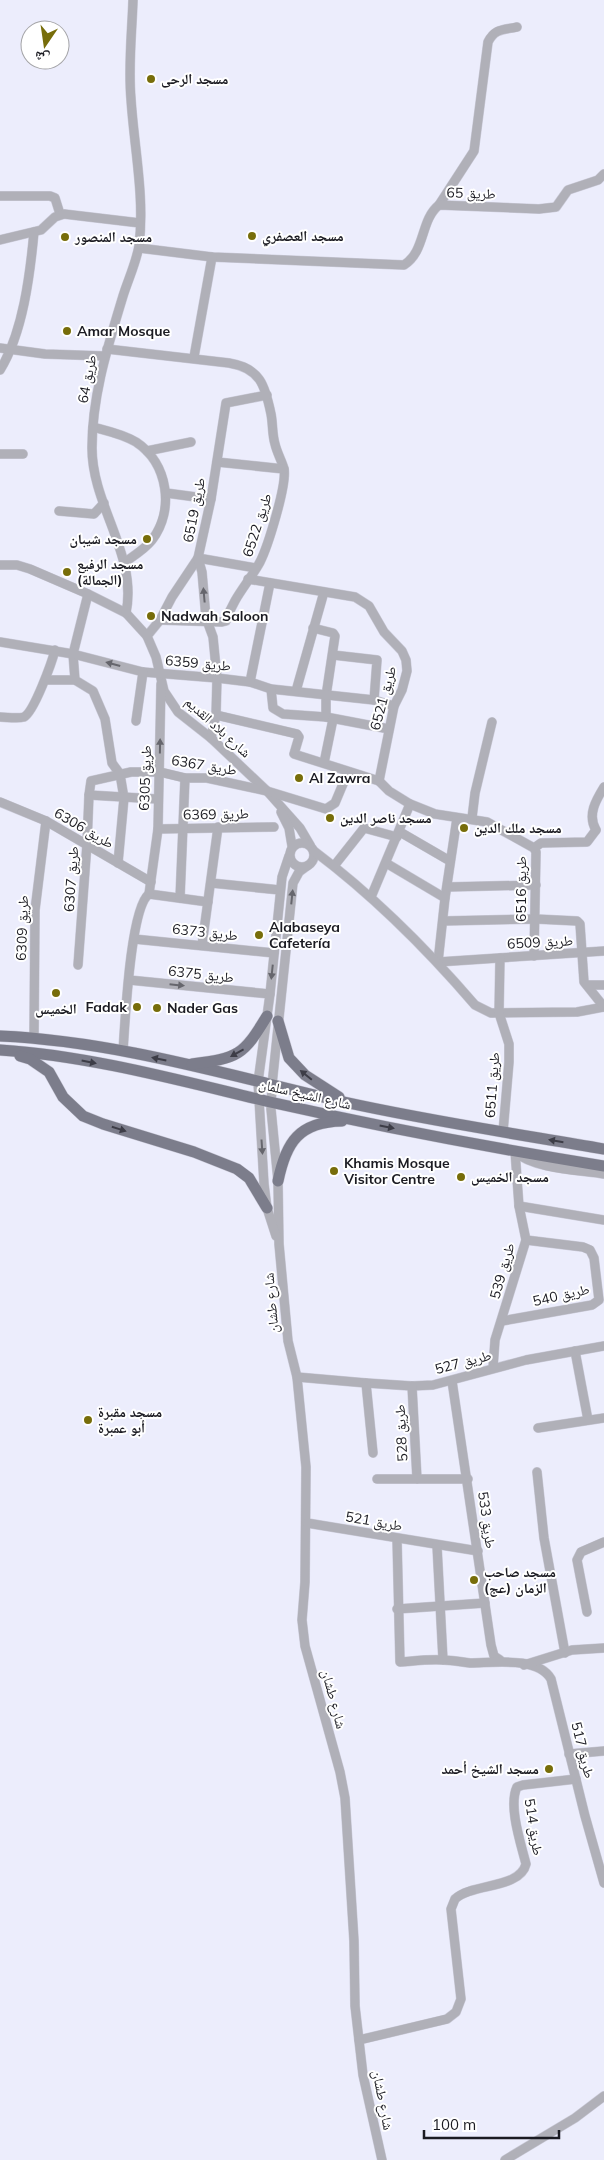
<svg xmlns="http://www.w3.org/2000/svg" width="604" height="2160" font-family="Mulish,'Noto Naskh Arabic',sans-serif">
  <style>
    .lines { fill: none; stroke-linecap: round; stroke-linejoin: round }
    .minor-casing { stroke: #cbcbd9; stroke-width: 10 }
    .major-casing { stroke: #cbcbd9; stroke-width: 12 }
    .minor { stroke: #b0b0b8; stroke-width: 9 }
    .major { stroke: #7c7d8b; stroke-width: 11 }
    .oneway { fill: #66666d }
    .oneway2 { fill: #3d3d47 }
    .poi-dot { fill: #776d0a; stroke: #fff; stroke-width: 2 }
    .labels { text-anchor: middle; stroke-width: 4; stroke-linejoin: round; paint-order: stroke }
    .poi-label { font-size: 14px; font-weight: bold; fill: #1b1b22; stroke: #fff; text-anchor: start }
    .street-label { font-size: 14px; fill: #1b1b22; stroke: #fff }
  </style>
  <rect width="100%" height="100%" fill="#ecedfc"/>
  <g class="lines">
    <g class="minor-casing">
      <g id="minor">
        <path d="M 0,196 L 50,196 L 55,198 L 60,214"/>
        <path d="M 439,205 L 474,151 L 488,42 C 495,28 504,30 517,27"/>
        <path d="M 0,240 L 41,230 L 55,217 L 64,214 L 140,223"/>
        <path d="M 139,248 L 212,257 L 404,265 C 426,251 420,220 439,205 L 539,209 L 556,207 L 568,190 L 598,180 L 604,174"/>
        <path d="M 0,348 L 45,354 L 105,356"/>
        <path d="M 107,349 L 229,363 C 260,368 265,385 271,414 C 273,424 272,434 275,444 C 277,453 282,461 284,469 C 287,485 268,546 260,562 C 249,582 233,598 226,621 L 222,622 L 160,620"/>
        <path d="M 194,357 L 212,257"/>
        <path d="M 0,370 C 23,333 30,275 34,232"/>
        <path d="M 93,427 C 108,431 123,434 136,442 C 168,463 175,510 152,540 C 145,549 135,555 125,562"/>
        <path d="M 147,451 L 191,442"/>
        <path d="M 0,454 L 23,454"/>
        <path d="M 217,462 L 284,469"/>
        <path d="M 166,493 L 211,499"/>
        <path d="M 59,511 L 94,514 L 104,503"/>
        <path d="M 198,558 L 256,568"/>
        <path d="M 0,565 L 17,565 L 30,569 L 88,594 L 126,613 L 147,636 L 156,657 L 164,691 L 178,712 L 211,738 L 267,791 L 300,828 L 310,845"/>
        <path d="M 248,579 L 355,597 L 369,606 L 384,632 L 402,651 L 406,660 L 407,671 L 402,690 L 394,706 L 379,781"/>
        <path d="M 88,594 L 73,654 L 75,680 L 93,691 L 105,719 L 112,763 L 120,774 L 124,798 L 118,863"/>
        <path d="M 126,613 C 138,555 92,506 92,448 C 92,395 108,346 123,296 C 128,280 136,263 139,246 C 145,197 134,147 131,99 C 128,66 132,32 133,0"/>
        <path d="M 313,628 L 333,633 L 335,636 L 326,696 L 326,717"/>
        <path d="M 147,636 L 160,620 L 172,597 L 198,558"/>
        <path d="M 0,642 L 73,654 L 143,672 L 217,678 L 250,682 L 271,689 L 374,700 L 394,706"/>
        <path d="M 333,655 L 377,660 L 374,700"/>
        <path d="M 46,680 L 75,680"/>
        <path d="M 250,682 L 270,583"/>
        <path d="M 271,689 L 273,708 L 283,714 L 326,717 L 389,729"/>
        <path d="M 296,691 L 324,592"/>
        <path d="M 216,715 L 297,734 L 299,737 L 294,754 L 379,781 L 389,791 L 410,804 L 435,814 L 487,822 L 534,848 L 536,852 L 534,956"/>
        <path d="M 0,717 C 7,717 17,719 24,717 C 34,712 52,662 55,650"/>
        <path d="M 136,721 L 143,672"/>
        <path d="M 211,738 L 216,715 L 217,678 L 213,637 L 206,618 L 202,572 L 198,558 L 211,499 L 226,403 L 267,395"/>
        <path d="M 324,763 L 333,719"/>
        <path d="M 89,795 L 157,799"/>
        <path d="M 0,802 L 46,821 L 151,882"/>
        <path d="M 281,812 L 289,828 L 292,846"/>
        <path d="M 457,818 L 445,898 L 438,962 L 604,951"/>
        <path d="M 472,818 L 475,793 L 492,722"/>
        <path d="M 158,829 L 274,827"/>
        <path d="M 596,830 C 587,815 596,800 604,787"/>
        <path d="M 400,832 L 450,861"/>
        <circle cx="302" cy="855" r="12"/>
        <path d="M 534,848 L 541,843 L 587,842 L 596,830"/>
        <path d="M 314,851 C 374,896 426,948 475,1005 L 491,1013 L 577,1012 L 604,1007"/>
        <path d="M 386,863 L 445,898"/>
        <path d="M 307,866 L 299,872 L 293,883 L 272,1085 L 271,1109 L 278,1181 L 279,1244 L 288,1341 L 297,1377 L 306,1467 L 305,1582 L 302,1620 L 305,1646 L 340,1772 L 345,1798 L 354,1941 L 355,2006 L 363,2075 L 382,2160"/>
        <path d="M 334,866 L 364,828 L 397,837"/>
        <path d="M 211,883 L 280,890"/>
        <path d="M 447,887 L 536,885"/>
        <path d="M 149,894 L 158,829 L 161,684"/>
        <path d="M 149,894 L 208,902"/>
        <path d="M 371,897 L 410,804"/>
        <path d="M 180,898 L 185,778"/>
        <path d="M 443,921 L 536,919 L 577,921 L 580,924 L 584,982 L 604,1007"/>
        <path d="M 134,939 L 274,953"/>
        <path d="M 202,945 L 218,827"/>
        <path d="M 500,958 L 499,1013 L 509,1044 L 509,1062 L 503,1132"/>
        <path d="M 78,965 L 87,844 L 89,795 L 91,781 L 131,772 L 160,772 L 185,778 L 207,778 L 267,791 L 326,809 L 335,803 L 348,772"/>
        <path d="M 129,980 L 270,994"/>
        <path d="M 587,985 L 604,985"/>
        <path d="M 34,1037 L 35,910 L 46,821"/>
        <path d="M 123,1051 C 125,1024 130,908 149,894"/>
        <path d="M 515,1152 C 534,1169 579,1170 604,1174"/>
        <path d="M 519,1206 L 604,1220"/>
        <path d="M 276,1236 L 267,1208 L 264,1184 L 258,1082 L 270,994 L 282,877 L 289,856"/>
        <path d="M 502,1321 L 592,1305 L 599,1300 L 594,1258 L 590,1250 L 583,1247 L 526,1240"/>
        <path d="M 575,1351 L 588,1420"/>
        <path d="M 493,1368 L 495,1340 L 526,1240 L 519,1206 L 515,1151"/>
        <path d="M 297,1377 L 366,1383 L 412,1386 L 433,1385 L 526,1360 L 604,1346"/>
        <path d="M 452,1381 L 491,1645 L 494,1656 L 500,1660"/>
        <path d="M 366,1383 L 373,1453"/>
        <path d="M 412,1386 L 417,1479"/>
        <path d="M 538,1428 L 604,1418"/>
        <path d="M 537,1472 L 544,1538 L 565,1653"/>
        <path d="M 377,1479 L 468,1479"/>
        <path d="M 307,1523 L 478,1551"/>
        <path d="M 397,1539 L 400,1662 C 414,1661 429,1659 443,1660 C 452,1660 461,1662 470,1663 C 493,1663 538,1656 551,1679 L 585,1816 L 604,1883"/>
        <path d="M 437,1546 L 443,1660"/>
        <path d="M 397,1609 L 485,1603"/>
        <path d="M 587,1612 L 577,1560 L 581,1552 L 604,1542"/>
        <path d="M 524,1665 L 572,1650 L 604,1648"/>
        <path d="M 569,1754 L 604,1751"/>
        <path d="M 359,2040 L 447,2019 L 456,2012 L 461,1999 L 451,1909 L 455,1899 C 472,1883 520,1889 526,1864 C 521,1844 508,1806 517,1787 L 523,1785 L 576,1779"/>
        <path d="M 505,2160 L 575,2118 L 604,2096"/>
      </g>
    </g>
    <g class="major-casing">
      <g id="major">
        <path d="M 278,1021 L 289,1058 L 305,1075 L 339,1097"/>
        <path d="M 0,1036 C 116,1041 231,1076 344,1102 C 430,1121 517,1134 604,1149"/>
        <path d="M 0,1050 C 92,1056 181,1081 270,1102 C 381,1127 492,1148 604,1166"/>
        <path d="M 20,1056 L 30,1059 L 49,1072 L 63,1097 L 83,1116 L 103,1124 L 194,1152 L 237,1169 L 249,1178 L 267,1208"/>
        <path d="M 192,1064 C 238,1058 243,1056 267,1016"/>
        <path d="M 278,1181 C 286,1142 299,1122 342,1121"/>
      </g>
    </g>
    <use href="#minor" class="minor"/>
    <use href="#major" class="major"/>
  </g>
  <defs><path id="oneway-solid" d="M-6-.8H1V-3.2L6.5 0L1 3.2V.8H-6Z" transform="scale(1.25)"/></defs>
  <g class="oneway">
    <use href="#oneway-solid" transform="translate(204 595) rotate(-95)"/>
    <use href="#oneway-solid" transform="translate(113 664) rotate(-165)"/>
    <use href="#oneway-solid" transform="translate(160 746) rotate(-89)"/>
    <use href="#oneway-solid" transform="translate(292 897) rotate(-84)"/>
    <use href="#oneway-solid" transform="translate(272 972) rotate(96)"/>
    <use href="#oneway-solid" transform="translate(177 985) rotate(6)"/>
    <use href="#oneway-solid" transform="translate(262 1147) rotate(86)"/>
  </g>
  <g class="oneway2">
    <use href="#oneway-solid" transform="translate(237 1053) rotate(151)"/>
    <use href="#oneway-solid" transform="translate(159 1059) rotate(-168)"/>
    <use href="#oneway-solid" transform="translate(89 1062) rotate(11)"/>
    <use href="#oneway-solid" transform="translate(306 1075) rotate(-141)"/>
    <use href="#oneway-solid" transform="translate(387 1127) rotate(11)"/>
    <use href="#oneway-solid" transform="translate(119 1129) rotate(17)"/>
    <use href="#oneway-solid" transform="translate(556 1141) rotate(-170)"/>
  </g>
  <g class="poi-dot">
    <circle cx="151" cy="79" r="5"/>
    <circle cx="252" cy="236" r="5"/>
    <circle cx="65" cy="237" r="5"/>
    <circle cx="67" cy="331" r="5"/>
    <circle cx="147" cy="539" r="5"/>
    <circle cx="67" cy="572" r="5"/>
    <circle cx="151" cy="616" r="5"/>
    <circle cx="299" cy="778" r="5"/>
    <circle cx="330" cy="818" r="5"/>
    <circle cx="464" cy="828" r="5"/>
    <circle cx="259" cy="935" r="5"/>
    <circle cx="56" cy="993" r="5"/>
    <circle cx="137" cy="1007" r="5"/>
    <circle cx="157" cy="1008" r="5"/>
    <circle cx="334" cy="1171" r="5"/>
    <circle cx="461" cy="1177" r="5"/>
    <circle cx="88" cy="1420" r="5"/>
    <circle cx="474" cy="1580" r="5"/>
    <circle cx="549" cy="1769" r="5"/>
  </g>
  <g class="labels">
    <g class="poi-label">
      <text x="161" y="84">مسجد الرحى</text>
      <text x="262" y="241">مسجد العصفري</text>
      <text x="75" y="242">مسجد المنصور</text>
      <text x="77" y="336">Amar Mosque</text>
      <text x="137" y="544" text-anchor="end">مسجد شيبان</text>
      <text x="77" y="569">مسجد الرفيع<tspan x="77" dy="16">(الجمالة)</tspan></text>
      <text x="161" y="621">Nadwah Saloon</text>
      <text x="309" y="783">Al Zawra</text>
      <text x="340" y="823">مسجد ناصر الدين</text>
      <text x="474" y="833">مسجد ملك الدين</text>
      <text x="269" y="932">Alabaseya<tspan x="269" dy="16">Cafetería</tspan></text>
      <text x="127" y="1012" text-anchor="end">Fadak</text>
      <text x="167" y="1013">Nader Gas</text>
      <text x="56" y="1014" text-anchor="middle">الخميس</text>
      <text x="344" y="1168">Khamis Mosque<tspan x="344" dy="16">Visitor Centre</tspan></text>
      <text x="471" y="1182">مسجد الخميس</text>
      <text x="98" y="1417">مسجد مقبرة<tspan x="98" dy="16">أبو عمبرة</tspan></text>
      <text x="484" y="1577">مسجد صاحب<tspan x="484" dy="16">الزمان (عج)</tspan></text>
      <text x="539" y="1774" text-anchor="end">مسجد الشيخ أحمد</text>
    </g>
    <g class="street-label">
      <text transform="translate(471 193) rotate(2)" y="5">طريق 65</text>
      <text transform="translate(87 379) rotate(-79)" y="5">طريق 64</text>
      <text transform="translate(194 510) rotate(-79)" y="5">طريق 6519</text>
      <text transform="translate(257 525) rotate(-72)" y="5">طريق 6522</text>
      <text transform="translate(198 663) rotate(5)" y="5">طريق 6359</text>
      <text transform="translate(383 698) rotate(-75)" y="5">طريق 6521</text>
      <text transform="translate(218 727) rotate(42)" y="5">شارع بلاد القديم</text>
      <text transform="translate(204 765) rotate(9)" y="5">طريق 6367</text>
      <text transform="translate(145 778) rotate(-88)" y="5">طريق 6305</text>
      <text transform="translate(216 814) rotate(-1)" y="5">طريق 6369</text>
      <text transform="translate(84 828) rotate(30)" y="5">طريق 6306</text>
      <text transform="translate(71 879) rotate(-86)" y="5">طريق 6307</text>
      <text transform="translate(521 889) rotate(-90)" y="5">طريق 6516</text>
      <text transform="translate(22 928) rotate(-88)" y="5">طريق 6309</text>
      <text transform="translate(205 932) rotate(6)" y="5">طريق 6373</text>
      <text transform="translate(540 942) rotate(-3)" y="5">طريق 6509</text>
      <text transform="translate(201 974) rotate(6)" y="5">طريق 6375</text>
      <text transform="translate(492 1085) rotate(-86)" y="5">طريق 6511</text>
      <text transform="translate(305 1094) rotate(13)" y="5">شارع الشيخ سلمان</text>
      <text transform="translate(502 1271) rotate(-74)" y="5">طريق 539</text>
      <text transform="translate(561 1295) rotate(-13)" y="5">طريق 540</text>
      <text transform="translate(271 1303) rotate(-95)" y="5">شارع طشان</text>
      <text transform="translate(463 1362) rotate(-15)" y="5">طريق 527</text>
      <text transform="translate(401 1433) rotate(-93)" y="5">طريق 528</text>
      <text transform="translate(487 1520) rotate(82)" y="5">طريق 533</text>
      <text transform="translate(374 1521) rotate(10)" y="5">طريق 521</text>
      <text transform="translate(334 1699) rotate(75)" y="5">شارع طشان</text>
      <text transform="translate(583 1750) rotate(76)" y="5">طريق 517</text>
      <text transform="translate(534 1827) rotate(81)" y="5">طريق 514</text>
      <text transform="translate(383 2100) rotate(79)" y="5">شارع طشان</text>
    </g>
  </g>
  <g transform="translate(45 45) rotate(193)"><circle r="24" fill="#ffffff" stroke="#a4a4a7"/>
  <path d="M0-4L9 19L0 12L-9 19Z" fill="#776d0a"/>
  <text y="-8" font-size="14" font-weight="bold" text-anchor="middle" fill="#1b1b22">ش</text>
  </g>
  <path d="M424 2130v8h135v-8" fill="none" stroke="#1b1b22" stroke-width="2.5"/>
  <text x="432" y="2130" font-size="15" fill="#1b1b22" stroke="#ffffff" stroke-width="4" paint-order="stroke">100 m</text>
</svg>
